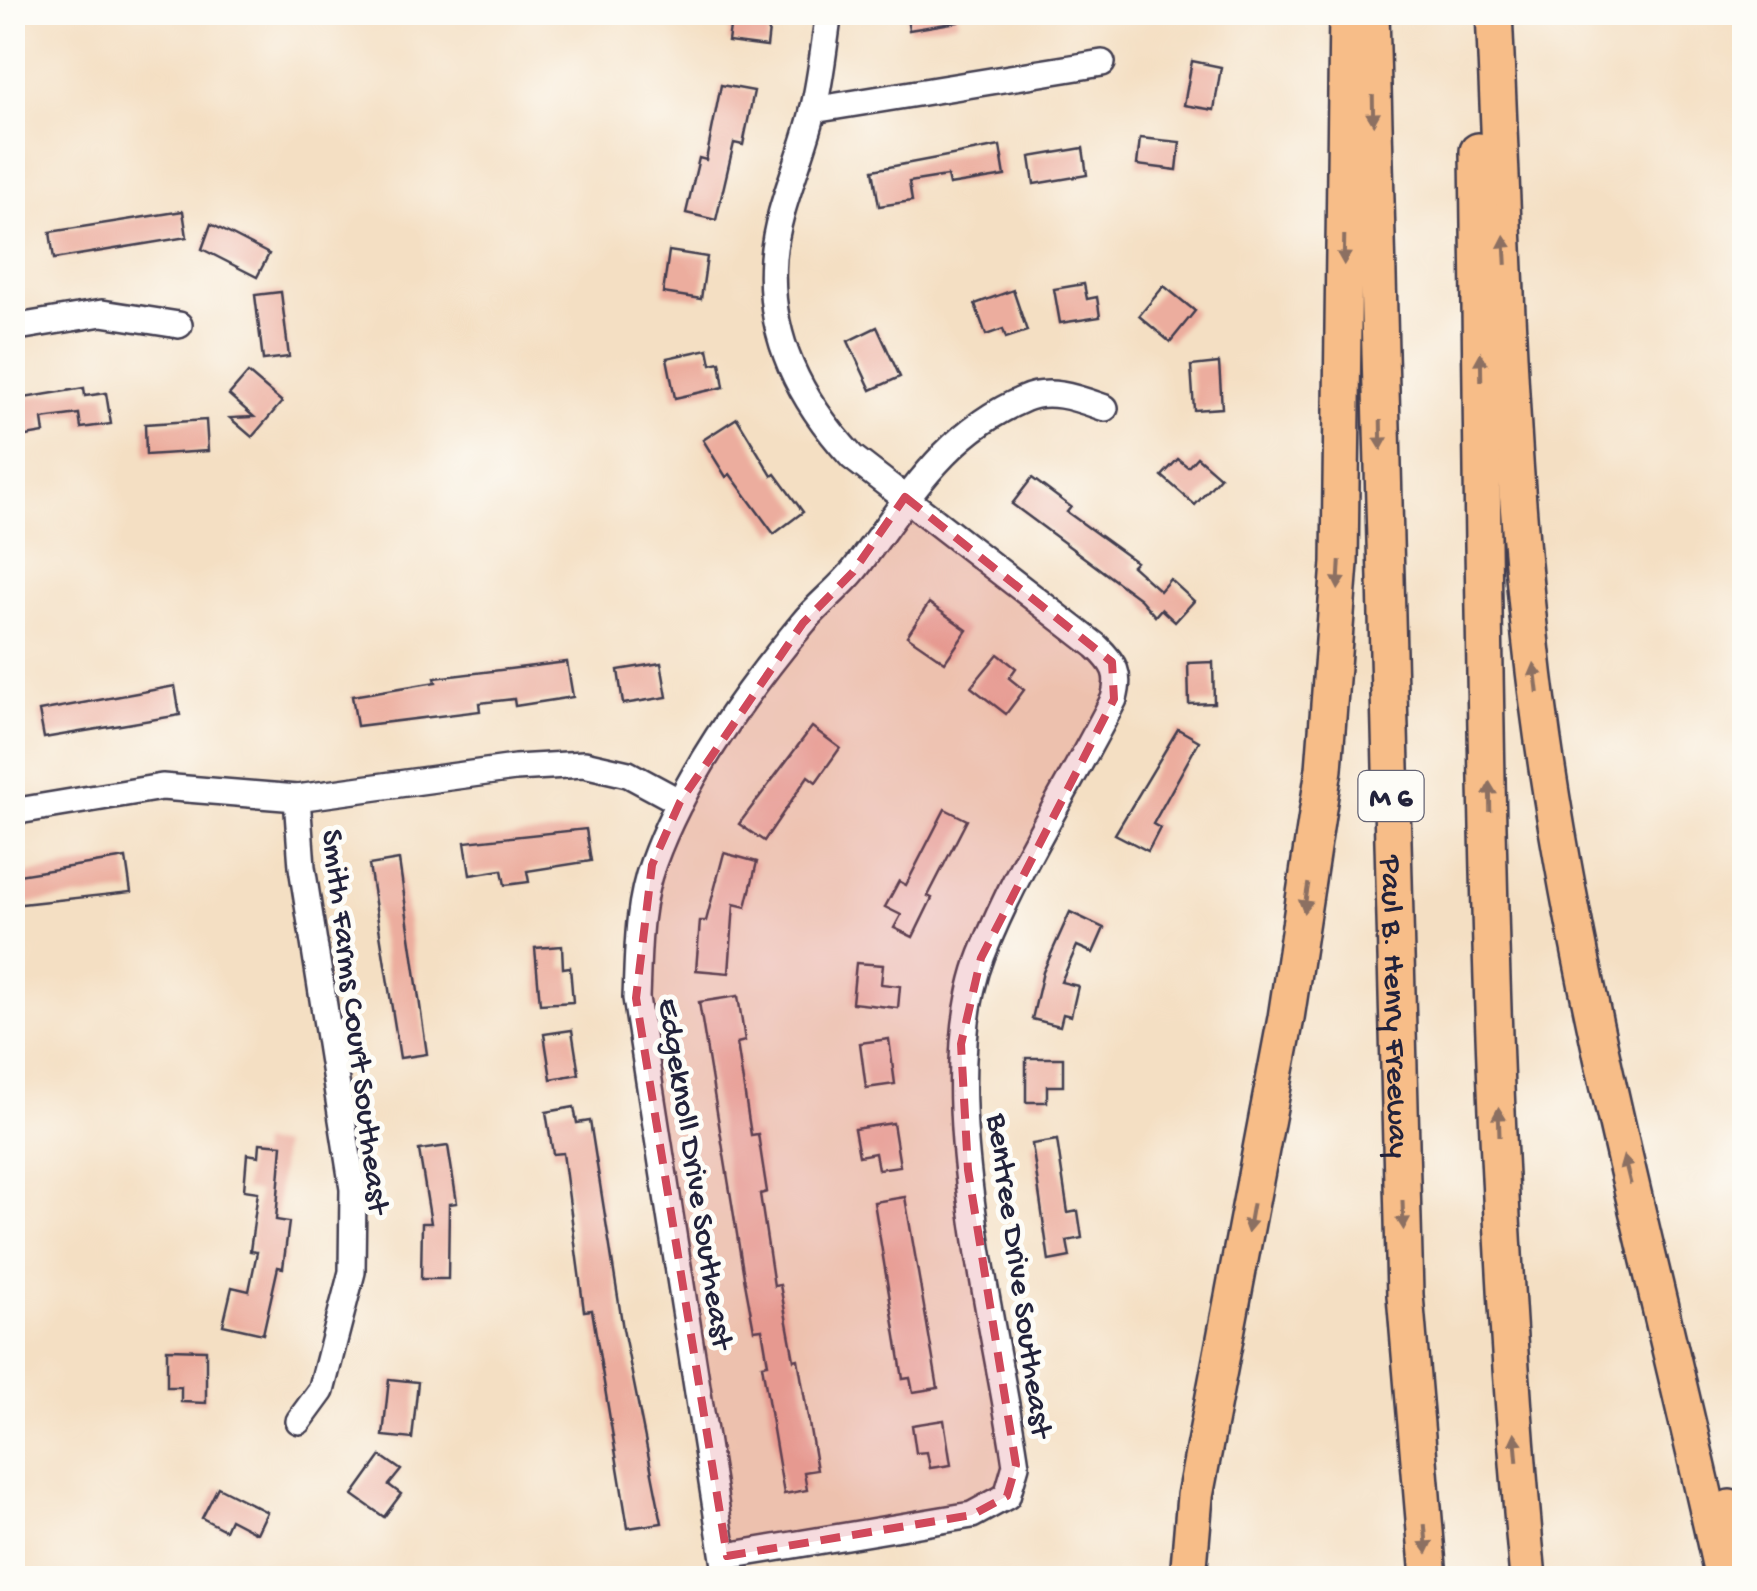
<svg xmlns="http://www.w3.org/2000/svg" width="1757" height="1591" font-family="'Gochi Hand',sans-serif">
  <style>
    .building { fill: #ecad9e }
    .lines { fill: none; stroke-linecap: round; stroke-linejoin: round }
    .minor-casing { stroke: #423e4f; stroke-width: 30 }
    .highway-casing { stroke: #423e4f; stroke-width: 40 }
    .minor { stroke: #fff; stroke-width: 25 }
    .highway { stroke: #f7bd88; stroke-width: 35 }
    .oneway { fill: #8c7062 }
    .marked { fill: #d1495b; fill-opacity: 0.2; stroke: #d1495b; stroke-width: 8; stroke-dasharray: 20 12; stroke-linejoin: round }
    .labels { text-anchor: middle; stroke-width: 10; stroke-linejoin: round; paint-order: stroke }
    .shield { fill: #fdfcf7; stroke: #646373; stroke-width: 2.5 }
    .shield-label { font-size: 30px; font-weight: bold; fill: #22223b }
    .street-label { font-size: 32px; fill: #22223b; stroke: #fdfcf7 }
  </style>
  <rect width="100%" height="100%" fill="#fdfcf7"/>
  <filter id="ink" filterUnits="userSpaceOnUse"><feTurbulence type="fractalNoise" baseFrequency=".01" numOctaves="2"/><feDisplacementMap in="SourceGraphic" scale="20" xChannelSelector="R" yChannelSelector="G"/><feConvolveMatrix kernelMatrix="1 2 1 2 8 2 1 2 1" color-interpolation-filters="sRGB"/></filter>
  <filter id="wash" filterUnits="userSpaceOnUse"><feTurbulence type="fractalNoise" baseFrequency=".0048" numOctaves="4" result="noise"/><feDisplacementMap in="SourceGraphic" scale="40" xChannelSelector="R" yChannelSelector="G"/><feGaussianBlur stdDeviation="2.25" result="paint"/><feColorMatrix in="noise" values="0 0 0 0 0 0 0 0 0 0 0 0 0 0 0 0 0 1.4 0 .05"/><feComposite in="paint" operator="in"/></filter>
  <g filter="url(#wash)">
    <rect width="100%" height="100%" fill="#f4dfc3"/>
    <g id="blocks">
      <g class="building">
        <path d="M 732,12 L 771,12 L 767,47 L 728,42 Z"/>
        <path d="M 906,12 L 957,12 L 958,22 L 909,30 Z"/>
        <path d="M 1192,61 L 1221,67 L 1214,110 L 1184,105 Z"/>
        <path d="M 721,85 L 754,91 L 743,145 L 734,143 L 716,220 L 686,213 L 699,158 L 706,160 Z"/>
        <path d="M 1140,138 L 1180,142 L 1177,170 L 1137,165 Z"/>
        <path d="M 1000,146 L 1005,176 L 949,185 L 947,176 L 909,182 L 912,201 L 879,206 L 873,170 Z"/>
        <path d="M 1083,148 L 1087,175 L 1034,184 L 1030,157 Z"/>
        <path d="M 183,211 L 187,237 L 54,259 L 50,232 Z"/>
        <path d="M 211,224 L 269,254 L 257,277 L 202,249 Z"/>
        <path d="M 669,251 L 707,257 L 701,299 L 663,293 Z"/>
        <path d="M 1084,284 L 1087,299 L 1097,297 L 1100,317 L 1060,323 L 1054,289 Z"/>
        <path d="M 1164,286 L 1195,311 L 1170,342 L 1139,316 Z"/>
        <path d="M 1013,290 L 1027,331 L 1006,338 L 1003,329 L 986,335 L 975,304 Z"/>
        <path d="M 281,292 L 289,357 L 263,360 L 255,295 Z"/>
        <path d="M 877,327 L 900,377 L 871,390 L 848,341 Z"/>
        <path d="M 708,349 L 711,364 L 720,362 L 724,387 L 675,398 L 667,358 Z"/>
        <path d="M 1219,363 L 1222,408 L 1194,410 L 1191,366 Z"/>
        <path d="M 248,373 L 282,402 L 252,437 L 230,418 L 254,417 L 229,395 Z"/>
        <path d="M 84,388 L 85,396 L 106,393 L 111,424 L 81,428 L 79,414 L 42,419 L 44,433 L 14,438 L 12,400 Z"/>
        <path d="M 737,418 L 772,476 L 775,474 L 803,512 L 774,534 L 730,474 L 726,477 L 703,440 Z"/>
        <path d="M 206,420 L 208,451 L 146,455 L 145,424 Z"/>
        <path d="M 1197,457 L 1220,477 L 1195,505 L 1162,476 L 1178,459 L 1188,467 Z"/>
        <path d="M 1032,478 L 1071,507 L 1067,512 L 1136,562 L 1132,566 L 1160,591 L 1170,579 L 1194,601 L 1175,622 L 1161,609 L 1155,616 L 1140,599 L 1012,504 Z"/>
        <path d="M 929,603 L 967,630 L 945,662 L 907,636 Z"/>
        <path d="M 998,654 L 1016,668 L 1009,678 L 1024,690 L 1006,714 L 971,687 Z"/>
        <path d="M 567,662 L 573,697 L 515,706 L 514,699 L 479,703 L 480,711 L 357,726 L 352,696 L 436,682 L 435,678 Z"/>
        <path d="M 1213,662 L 1214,703 L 1189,704 L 1188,663 Z"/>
        <path d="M 661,663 L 667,697 L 623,704 L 618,670 Z"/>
        <path d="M 175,686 L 180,715 L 44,738 L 39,711 Z"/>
        <path d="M 812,727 L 840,748 L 816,782 L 808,776 L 764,841 L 739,824 Z"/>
        <path d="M 1178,729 L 1199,741 L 1153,824 L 1160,828 L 1148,851 L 1115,834 Z"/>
        <path d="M 945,809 L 967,820 L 928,896 L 932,898 L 913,937 L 894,928 L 901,915 L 885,907 L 899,881 L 906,885 Z"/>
        <path d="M 586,829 L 591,861 L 527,871 L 529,882 L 505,885 L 502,870 L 470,875 L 465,842 Z"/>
        <path d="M 724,853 L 757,862 L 746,907 L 734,904 L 729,973 L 696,970 L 700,921 L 706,921 Z"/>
        <path d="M 126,858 L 131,892 L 12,905 L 12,876 Z"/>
        <path d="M 399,860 L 427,1054 L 400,1058 L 369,865 Z"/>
        <path d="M 1070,912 L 1104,928 L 1093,953 L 1077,946 L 1061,982 L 1078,986 L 1071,1016 L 1063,1014 L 1060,1026 L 1032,1019 L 1043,972 Z"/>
        <path d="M 562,946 L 563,968 L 570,967 L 573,1002 L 540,1004 L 535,948 Z"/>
        <path d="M 856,963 L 883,965 L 881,984 L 900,986 L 898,1008 L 852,1003 Z"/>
        <path d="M 738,996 L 745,1041 L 737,1043 L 751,1135 L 758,1134 L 767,1192 L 760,1194 L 774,1286 L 780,1285 L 794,1360 L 798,1359 L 817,1470 L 804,1472 L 807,1490 L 784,1494 L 762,1365 L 768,1364 L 762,1329 L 754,1330 L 744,1277 L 699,1002 Z"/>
        <path d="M 572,1030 L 579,1074 L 551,1079 L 544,1034 Z"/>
        <path d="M 889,1039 L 895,1084 L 866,1088 L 860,1043 Z"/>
        <path d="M 1026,1058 L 1063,1058 L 1063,1086 L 1047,1086 L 1047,1102 L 1026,1102 Z"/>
        <path d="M 574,1107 L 577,1123 L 590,1121 L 623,1329 L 662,1523 L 628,1528 L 592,1310 L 584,1311 L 563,1153 L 553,1154 L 546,1112 Z"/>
        <path d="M 893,1123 L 900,1166 L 878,1169 L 875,1153 L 859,1156 L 854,1129 Z"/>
        <path d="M 1057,1140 L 1068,1213 L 1078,1211 L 1082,1238 L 1067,1241 L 1070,1257 L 1049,1261 L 1032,1144 Z"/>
        <path d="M 260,1143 L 282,1145 L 276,1220 L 289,1222 L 283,1268 L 278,1267 L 263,1334 L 223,1325 L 232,1287 L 249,1291 L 257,1252 L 250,1251 L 258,1192 L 244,1190 L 247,1154 L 259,1156 Z"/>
        <path d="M 448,1146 L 457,1203 L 449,1204 L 448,1279 L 421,1279 L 422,1223 L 431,1223 L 419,1150 Z"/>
        <path d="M 905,1197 L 938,1388 L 913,1392 L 910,1378 L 903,1379 L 874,1202 Z"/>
        <path d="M 167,1349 L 206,1350 L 206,1403 L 181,1402 L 181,1387 L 167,1387 Z"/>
        <path d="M 389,1379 L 418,1382 L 412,1439 L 383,1436 Z"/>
        <path d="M 944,1420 L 951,1465 L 930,1468 L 927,1452 L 916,1453 L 912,1425 Z"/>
        <path d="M 381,1456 L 401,1470 L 389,1485 L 401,1494 L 384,1517 L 353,1495 Z"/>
        <path d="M 218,1487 L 267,1512 L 257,1533 L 230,1519 L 225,1530 L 202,1518 Z"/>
      </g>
    </g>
  </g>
  <g filter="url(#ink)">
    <use href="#blocks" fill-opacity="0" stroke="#423e4f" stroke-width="2.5"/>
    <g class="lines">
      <g class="minor-casing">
        <g id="minor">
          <path d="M 813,110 L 1102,63"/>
          <path d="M 12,328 L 102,313 L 179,325"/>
          <path d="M 297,798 L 302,867 L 353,1189 L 352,1272 L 321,1391 L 299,1421"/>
          <path d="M 12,812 L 162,787 L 297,798 L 515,768 L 584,764 L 628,774 L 680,802"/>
          <path d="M 727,1556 L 972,1515 L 1007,1496 L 1016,1465 C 996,1323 930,1088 982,955 C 1017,866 1071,784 1114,699 C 1121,674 1115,664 1096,646 L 852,457 C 800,400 767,337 773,258 C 777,208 802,159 813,111 C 821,79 824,45 829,12"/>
          <path d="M 727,1578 L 636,998 C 638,953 637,906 653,863 C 684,777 744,694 802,624 C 818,604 839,589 855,569 C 906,503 943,433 1024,399 C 1050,387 1079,399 1105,408"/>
        </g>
      </g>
      <g class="highway-casing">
        <g id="highway">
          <path id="s1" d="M 1371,12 L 1405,1295 L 1429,1578"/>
          <path d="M 1494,12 C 1506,264 1509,518 1547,768 C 1589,1042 1664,1308 1723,1578"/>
          <path d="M 1478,151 C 1485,626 1483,1105 1528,1578"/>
          <path d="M 1730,1508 L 1744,1560"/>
          <path d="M 1188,1578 L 1195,1496 L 1286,1018 L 1324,769 L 1340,563 L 1347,12"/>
        </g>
      </g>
      <use href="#minor" class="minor"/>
      <use href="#highway" class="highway"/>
    </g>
    <defs><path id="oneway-solid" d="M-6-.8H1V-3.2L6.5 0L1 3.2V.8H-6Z" transform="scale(2.5)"/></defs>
    <g class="oneway">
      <use href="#oneway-solid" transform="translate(1373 110) rotate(89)"/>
      <use href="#oneway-solid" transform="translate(1344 250) rotate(91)"/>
      <use href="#oneway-solid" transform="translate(1505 250) rotate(-93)"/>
      <use href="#oneway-solid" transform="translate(1481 367) rotate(-91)"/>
      <use href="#oneway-solid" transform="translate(1381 435) rotate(89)"/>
      <use href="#oneway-solid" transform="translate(1339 575) rotate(93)"/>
      <use href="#oneway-solid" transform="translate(1536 678) rotate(-97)"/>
      <use href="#oneway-solid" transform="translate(1490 797) rotate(-91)"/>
      <use href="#oneway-solid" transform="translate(1306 898) rotate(99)"/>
      <use href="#oneway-solid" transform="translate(1499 1122) rotate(-92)"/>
      <use href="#oneway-solid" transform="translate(1627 1170) rotate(-104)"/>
      <use href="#oneway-solid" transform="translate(1403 1215) rotate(88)"/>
      <use href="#oneway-solid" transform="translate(1250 1218) rotate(100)"/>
      <use href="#oneway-solid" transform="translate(1516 1447) rotate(-95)"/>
      <use href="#oneway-solid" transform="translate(1426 1539) rotate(85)"/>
    </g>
  </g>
  <path class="marked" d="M 905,497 L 1112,662 L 1114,699 L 981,958 L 961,1044 L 968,1170 L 1016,1465 L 1007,1496 L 972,1515 L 727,1556 L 636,998 L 652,865 L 680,802 L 803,623 L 853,572 Z"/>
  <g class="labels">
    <rect class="shield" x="1358.5" y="771" width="65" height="50" rx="8"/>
    <g class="shield-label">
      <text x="1391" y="806">M 6</text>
    </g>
    <g class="street-label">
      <text dy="11" stroke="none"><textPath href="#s1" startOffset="995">Paul B. Henry Freeway</textPath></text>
      <text transform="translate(358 1021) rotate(83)" y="11">Smith Farms Court Southeast</text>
      <text transform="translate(698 1173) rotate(81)" y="11">Edgeknoll Drive Southeast</text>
      <text transform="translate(1022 1275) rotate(82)" y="11">Bentree Drive Southeast</text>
    </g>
  </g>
  <rect width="1757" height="1591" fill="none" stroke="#fdfcf7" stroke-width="50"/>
</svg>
